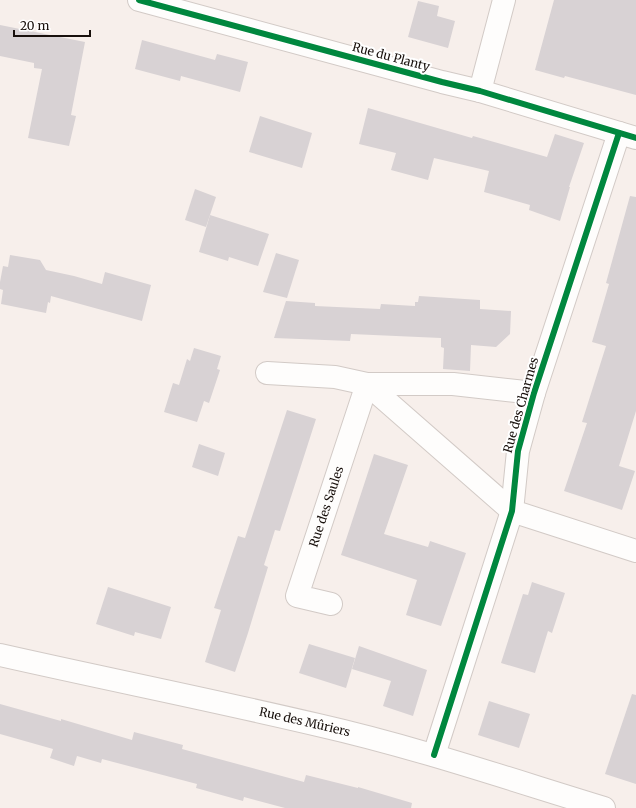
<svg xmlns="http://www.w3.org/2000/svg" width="636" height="808" font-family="Merriweather,serif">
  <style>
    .building { fill: #d8d2d4 }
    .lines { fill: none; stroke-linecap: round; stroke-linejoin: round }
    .minor-casing { stroke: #d2cac6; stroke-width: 24 }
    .minor { stroke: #fefdfc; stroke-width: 22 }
    .cycleway-casing { stroke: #fff; stroke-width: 8 }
    .cycleway { stroke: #00873e; stroke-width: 6 }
    .labels { text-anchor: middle; stroke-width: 4; stroke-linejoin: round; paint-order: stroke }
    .street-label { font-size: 12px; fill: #18100c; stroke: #fff }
  </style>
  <rect width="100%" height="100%" fill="#f7efeb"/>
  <g class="building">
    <path d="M 554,0 L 636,0 L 636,95 L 565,76 L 564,78 L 535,70 Z"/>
    <path d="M 418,1 L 439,6 L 437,16 L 455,21 L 448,48 L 408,37 Z"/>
    <path d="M 0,25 L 85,42 L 71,115 L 76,116 L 69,146 L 28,138 L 42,69 L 34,68 L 34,63 L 0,56 Z"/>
    <path d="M 142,40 L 215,60 L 217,54 L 248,62 L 240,92 L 181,76 L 180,81 L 135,69 Z"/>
    <path d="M 368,108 L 472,138 L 473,136 L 547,157 L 555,134 L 584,143 L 569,187 L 570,187 L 560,221 L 529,210 L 530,205 L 484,192 L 489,171 L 434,158 L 428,180 L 391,170 L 396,153 L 359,144 Z"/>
    <path d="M 260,116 L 312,133 L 302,168 L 249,152 Z"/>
    <path d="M 195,189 L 216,197 L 206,227 L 185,220 Z"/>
    <path d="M 630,196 L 636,197 L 636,411 L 619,466 L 635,471 L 622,510 L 564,491 L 587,423 L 582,422 L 606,346 L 592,342 L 609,284 L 606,283 Z"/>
    <path d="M 210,215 L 269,234 L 258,266 L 229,257 L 228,261 L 199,252 Z"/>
    <path d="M 276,253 L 299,260 L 287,298 L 263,292 Z"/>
    <path d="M 10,255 L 40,260 L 46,270 L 74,276 L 102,284 L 105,272 L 151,285 L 142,321 L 51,296 L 50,303 L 48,302 L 46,313 L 1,304 L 3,290 L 0,289 L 0,282 L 3,266 L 8,267 Z"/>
    <path d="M 419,296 L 480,300 L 480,309 L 511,311 L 510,334 L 496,347 L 471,345 L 470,371 L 443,369 L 444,348 L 441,347 L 441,338 L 351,334 L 350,341 L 274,338 L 286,301 L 315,303 L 315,306 L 380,309 L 381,304 L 415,306 L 415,302 L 418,302 Z"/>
    <path d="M 194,348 L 221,356 L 217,369 L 220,370 L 209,403 L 204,401 L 197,422 L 164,412 L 173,383 L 179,385 L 187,359 L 190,361 Z"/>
    <path d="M 287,410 L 316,419 L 280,531 L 275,530 L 264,565 L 268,567 L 248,633 L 235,672 L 205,662 L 221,610 L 214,608 L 238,536 L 245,538 Z"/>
    <path d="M 199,444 L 225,453 L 218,476 L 192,467 Z"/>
    <path d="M 374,454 L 408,465 L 384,534 L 428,547 L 430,541 L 466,553 L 441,626 L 406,615 L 417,580 L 341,555 Z"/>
    <path d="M 532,582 L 565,593 L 552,633 L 548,631 L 535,673 L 501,663 L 523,594 L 528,595 Z"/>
    <path d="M 108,587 L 171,607 L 161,639 L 135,632 L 134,636 L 96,624 Z"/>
    <path d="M 309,644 L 355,658 L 346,688 L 299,673 Z"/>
    <path d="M 359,646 L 427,670 L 413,716 L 383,706 L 391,681 L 352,669 Z"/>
    <path d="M 632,694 L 636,695 L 636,784 L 605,774 Z"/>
    <path d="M 489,701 L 530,714 L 519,748 L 478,735 Z"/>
    <path d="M 0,704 L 61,721 L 61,719 L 132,740 L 134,732 L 183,745 L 182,749 L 304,782 L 306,775 L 358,788 L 358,787 L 412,803 L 411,808 L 285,808 L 244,797 L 243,801 L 196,788 L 197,784 L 102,759 L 101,763 L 77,756 L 74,766 L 50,758 L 53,749 L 0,734 Z"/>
  </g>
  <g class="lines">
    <g class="minor-casing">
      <g id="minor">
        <path d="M 139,0 L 442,82 L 480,91 L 636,138"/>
        <path d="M 480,91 L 504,0"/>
        <path d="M 267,373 L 335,377 L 367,384 L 512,511 L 636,551"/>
        <path id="s1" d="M 331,604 L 297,596 L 367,384 L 453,384 L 534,393"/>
        <path id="s2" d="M 0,655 C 106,679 212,700 318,725 C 415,747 509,779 604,808"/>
        <path d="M 434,755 L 512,511 L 518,451 L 534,393 L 619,133"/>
      </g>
    </g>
    <use href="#minor" class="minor"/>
    <g class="cycleway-casing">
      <g id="cycleway">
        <path d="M 139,0 L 442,82 L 480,91 L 636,138"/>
        <path d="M 434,755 L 512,511 L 518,451 L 534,393 L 619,133"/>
      </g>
    </g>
    <use href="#cycleway" class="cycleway"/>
  </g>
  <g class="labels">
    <g class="street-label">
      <text transform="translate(391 57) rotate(15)" y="4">Rue du Planty</text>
      <text transform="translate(521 405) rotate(-74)" y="4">Rue des Charmes</text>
      <text dy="4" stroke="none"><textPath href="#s1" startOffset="129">Rue des Saules</textPath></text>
      <text dy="4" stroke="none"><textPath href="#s2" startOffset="312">Rue des Mûriers</textPath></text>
    </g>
  </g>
  <path d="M14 30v6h76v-6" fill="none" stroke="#18100c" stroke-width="2"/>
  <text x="20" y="30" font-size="12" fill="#18100c" stroke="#ffffff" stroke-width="3" paint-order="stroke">20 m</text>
</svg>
